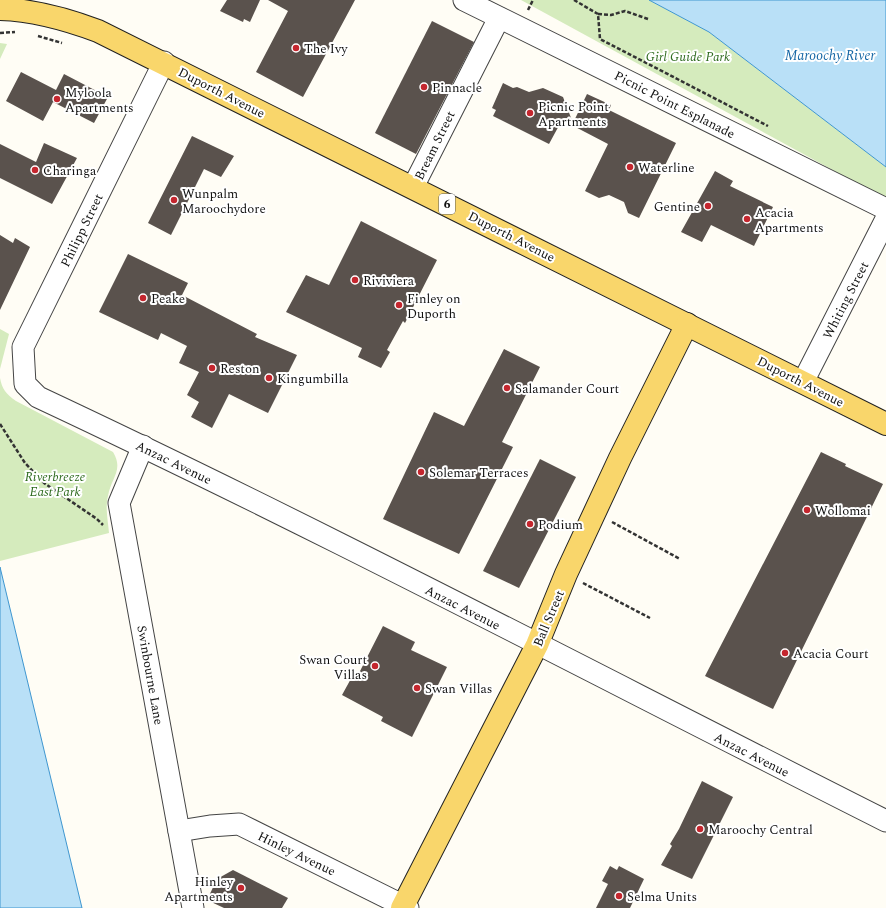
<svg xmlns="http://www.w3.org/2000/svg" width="886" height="908" font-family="Spectral,serif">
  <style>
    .green { fill: #d5ebbd }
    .water { fill: #b9e0f7; stroke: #3f96cf }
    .building { fill: #5a524d }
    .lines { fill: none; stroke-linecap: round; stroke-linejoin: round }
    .minor-casing { stroke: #444; stroke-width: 23 }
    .major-casing { stroke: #222; stroke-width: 24 }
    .path { stroke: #333; stroke-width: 2.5; stroke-dasharray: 4 2; stroke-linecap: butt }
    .minor { stroke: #fff; stroke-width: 21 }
    .major { stroke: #f9d66b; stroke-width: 22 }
    .poi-dot { fill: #c4262e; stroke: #fff; stroke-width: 1.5 }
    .labels { text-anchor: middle; stroke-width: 4; stroke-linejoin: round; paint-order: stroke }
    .shield { fill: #fff; stroke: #585858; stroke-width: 1 }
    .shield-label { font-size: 12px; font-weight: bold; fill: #111 }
    .poi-label { font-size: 13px; fill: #111; stroke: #fff; text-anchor: start }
    .park-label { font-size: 13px; font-style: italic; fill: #2f6b1f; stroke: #fff }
    .street-label { font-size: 13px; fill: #111; stroke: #fff }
    .water-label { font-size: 14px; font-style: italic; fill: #1768a6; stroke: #fff }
  </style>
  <rect width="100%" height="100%" fill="#fffdf5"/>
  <g class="green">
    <path d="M 521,0 L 649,0 L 709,32 L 886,167 L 886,199 Z"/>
    <path d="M 0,43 L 7,44 L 0,59 Z"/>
    <path d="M 0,329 L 9,334 L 0,369 Z"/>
    <path d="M 0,378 C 2,389 6,394 16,401 L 113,452 C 124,470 111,478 108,496 C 105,508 108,521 109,533 L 0,561 Z"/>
  </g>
  <g class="water">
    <path d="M 649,0 L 886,0 L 886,167 L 709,32 Z"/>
    <path d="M 0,567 L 82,908 L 0,908 Z"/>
  </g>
  <g class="building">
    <path d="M 227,0 L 260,0 L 250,22 L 244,19 L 243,22 L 220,11 Z"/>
    <path d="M 268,0 L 355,0 L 303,97 L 256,72 L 288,11 Z"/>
    <path d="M 432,21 L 474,42 L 416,154 L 375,133 Z"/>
    <path d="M 21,72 L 56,90 L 64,74 L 108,97 L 94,123 L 53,102 L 43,121 L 6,101 Z"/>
    <path d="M 503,83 L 513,88 L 517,87 L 529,92 L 543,88 L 563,97 L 573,123 L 587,94 L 611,105 L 609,110 L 676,143 L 639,218 L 628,213 L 624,202 L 609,195 L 599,198 L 585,191 L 608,144 L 562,120 L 549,144 L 493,116 L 496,110 L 492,108 Z"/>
    <path d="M 192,136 L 234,156 L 221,177 L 204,169 L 171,235 L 148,223 Z"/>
    <path d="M 44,143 L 77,158 L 52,204 L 0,178 L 0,144 L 36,162 Z"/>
    <path d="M 715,171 L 733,181 L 730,186 L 773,207 L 754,246 L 711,225 L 702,242 L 681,232 Z"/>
    <path d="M 361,221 L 437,260 L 405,323 L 403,321 L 387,350 L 390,352 L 381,368 L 358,357 L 362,348 L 286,312 L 306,275 L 329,285 Z"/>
    <path d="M 0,235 L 13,243 L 15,238 L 30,247 L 0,310 Z"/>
    <path d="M 128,254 L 188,283 L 182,295 L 257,334 L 255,337 L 297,355 L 268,413 L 229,394 L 212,428 L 191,417 L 199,402 L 187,395 L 199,372 L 179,363 L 187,346 L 161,333 L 158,340 L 99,312 Z"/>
    <path d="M 504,349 L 540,367 L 502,442 L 513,447 L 459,554 L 383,519 L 434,412 L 464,426 Z"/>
    <path d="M 821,452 L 846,464 L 845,466 L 883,484 L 773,709 L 705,676 Z"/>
    <path d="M 540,459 L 576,477 L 519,588 L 483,571 Z"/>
    <path d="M 383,626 L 415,642 L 411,650 L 447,667 L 412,737 L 381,721 L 383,717 L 342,695 L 353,675 L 357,677 Z"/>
    <path d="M 702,781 L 733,797 L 692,879 L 661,865 L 672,846 L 670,844 L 679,829 Z"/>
    <path d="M 610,866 L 617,870 L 619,866 L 644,879 L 630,908 L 596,908 L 608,884 L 602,881 Z"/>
    <path d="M 233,870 L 288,898 L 282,908 L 224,908 L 207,900 L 217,879 Z"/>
  </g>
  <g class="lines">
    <g class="minor-casing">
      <g id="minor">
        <path d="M 464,0 L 886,209"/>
        <path d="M 164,62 L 23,347 L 25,384 L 38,397 C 324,531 604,679 886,821"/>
        <path d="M 413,187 L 499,18"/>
        <path d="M 803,382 L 886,219"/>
        <path d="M 143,446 L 119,503 L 193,908"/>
        <path d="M 179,831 L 210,826 L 239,824 L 408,908"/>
      </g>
    </g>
    <g class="major-casing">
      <g id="major">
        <path d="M 0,9 C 34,10 66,19 98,31 L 886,424"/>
        <path d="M 402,908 L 537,645 L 566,574 L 620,458 L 687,324"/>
      </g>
    </g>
    <g class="path">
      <path d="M 574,0 L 598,14 L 600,39 L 768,126"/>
      <path d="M 528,10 L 533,0"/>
      <path d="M 598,14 L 611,15 L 625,11 L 648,19"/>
      <path d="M 0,33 L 15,32"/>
      <path d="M 38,36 L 62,43"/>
      <path d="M 0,424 L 25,463 L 44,483 L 97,519 L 103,525"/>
      <path d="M 612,522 L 680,559"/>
      <path d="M 583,583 L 650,618"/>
    </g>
    <use href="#minor" class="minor"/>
    <use href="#major" class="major"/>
  </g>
  <g class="poi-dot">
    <circle cx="296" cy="48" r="4"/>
    <circle cx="424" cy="87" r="4"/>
    <circle cx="57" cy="99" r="4"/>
    <circle cx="530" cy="113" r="4"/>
    <circle cx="630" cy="167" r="4"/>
    <circle cx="35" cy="170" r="4"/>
    <circle cx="174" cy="200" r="4"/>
    <circle cx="708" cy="206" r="4"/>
    <circle cx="747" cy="219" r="4"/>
    <circle cx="355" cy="280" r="4"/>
    <circle cx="143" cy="298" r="4"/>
    <circle cx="399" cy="305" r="4"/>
    <circle cx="212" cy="368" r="4"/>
    <circle cx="269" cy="378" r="4"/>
    <circle cx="507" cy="388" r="4"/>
    <circle cx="421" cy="472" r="4"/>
    <circle cx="807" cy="510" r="4"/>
    <circle cx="530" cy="524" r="4"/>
    <circle cx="785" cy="653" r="4"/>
    <circle cx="375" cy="666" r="4"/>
    <circle cx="417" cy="688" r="4"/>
    <circle cx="700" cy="829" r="4"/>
    <circle cx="241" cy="888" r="4"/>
    <circle cx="619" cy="896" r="4"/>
  </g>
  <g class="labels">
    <rect class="shield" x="439" y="194" width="16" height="20" rx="3"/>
    <g class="shield-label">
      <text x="447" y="208">6</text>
    </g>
    <g class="poi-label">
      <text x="304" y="53">The Ivy</text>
      <text x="432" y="92">Pinnacle</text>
      <text x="65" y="97">Myloola<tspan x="65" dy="15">Apartments</tspan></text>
      <text x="538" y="111">Picnic Point<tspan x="538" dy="15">Apartments</tspan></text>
      <text x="638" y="172">Waterline</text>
      <text x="43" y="175">Charinga</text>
      <text x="182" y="198">Wunpalm<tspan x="182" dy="15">Maroochydore</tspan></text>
      <text x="700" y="211" text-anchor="end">Gentine</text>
      <text x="755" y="217">Acacia<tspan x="755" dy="15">Apartments</tspan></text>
      <text x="363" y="285">Riviviera</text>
      <text x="151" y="303">Peake</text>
      <text x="407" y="303">Finley on<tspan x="407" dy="15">Duporth</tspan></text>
      <text x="220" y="373">Reston</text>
      <text x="277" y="383">Kingumbilla</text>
      <text x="515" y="393">Salamander Court</text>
      <text x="429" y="477">Solemar Terraces</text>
      <text x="815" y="515">Wollomai</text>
      <text x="538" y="529">Podium</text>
      <text x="793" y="658">Acacia Court</text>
      <text x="367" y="664" text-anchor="end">Swan Court<tspan x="367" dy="15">Villas</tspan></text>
      <text x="425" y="693">Swan Villas</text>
      <text x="708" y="834">Maroochy Central</text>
      <text x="233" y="886" text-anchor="end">Hinley<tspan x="233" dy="15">Apartments</tspan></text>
      <text x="627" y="901">Selma Units</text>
    </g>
    <g class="park-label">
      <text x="688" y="61">Girl Guide Park</text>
      <text x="55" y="481">Riverbreeze<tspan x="55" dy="15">East Park</tspan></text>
    </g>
    <g class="street-label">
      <text transform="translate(222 92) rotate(27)" y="5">Duporth Avenue</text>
      <text transform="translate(675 104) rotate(27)" y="5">Picnic Point Esplanade</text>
      <text transform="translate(434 145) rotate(-64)" y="5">Bream Street</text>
      <text transform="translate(81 230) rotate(-64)" y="5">Philipp Street</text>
      <text transform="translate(512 236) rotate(27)" y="5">Duporth Avenue</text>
      <text transform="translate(845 300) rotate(-63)" y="5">Whiting Street</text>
      <text transform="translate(801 381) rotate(27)" y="5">Duporth Avenue</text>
      <text transform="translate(174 462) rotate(26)" y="5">Anzac Avenue</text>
      <text transform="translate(463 607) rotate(27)" y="5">Anzac Avenue</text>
      <text transform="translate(548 618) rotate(-67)" y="5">Ball Street</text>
      <text transform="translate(151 675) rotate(80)" y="5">Swinbourne Lane</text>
      <text transform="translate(752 754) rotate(27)" y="5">Anzac Avenue</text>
      <text transform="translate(297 853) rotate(26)" y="5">Hinley Avenue</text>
    </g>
    <g class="water-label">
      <text x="830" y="60">Maroochy River</text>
    </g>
  </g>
</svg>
